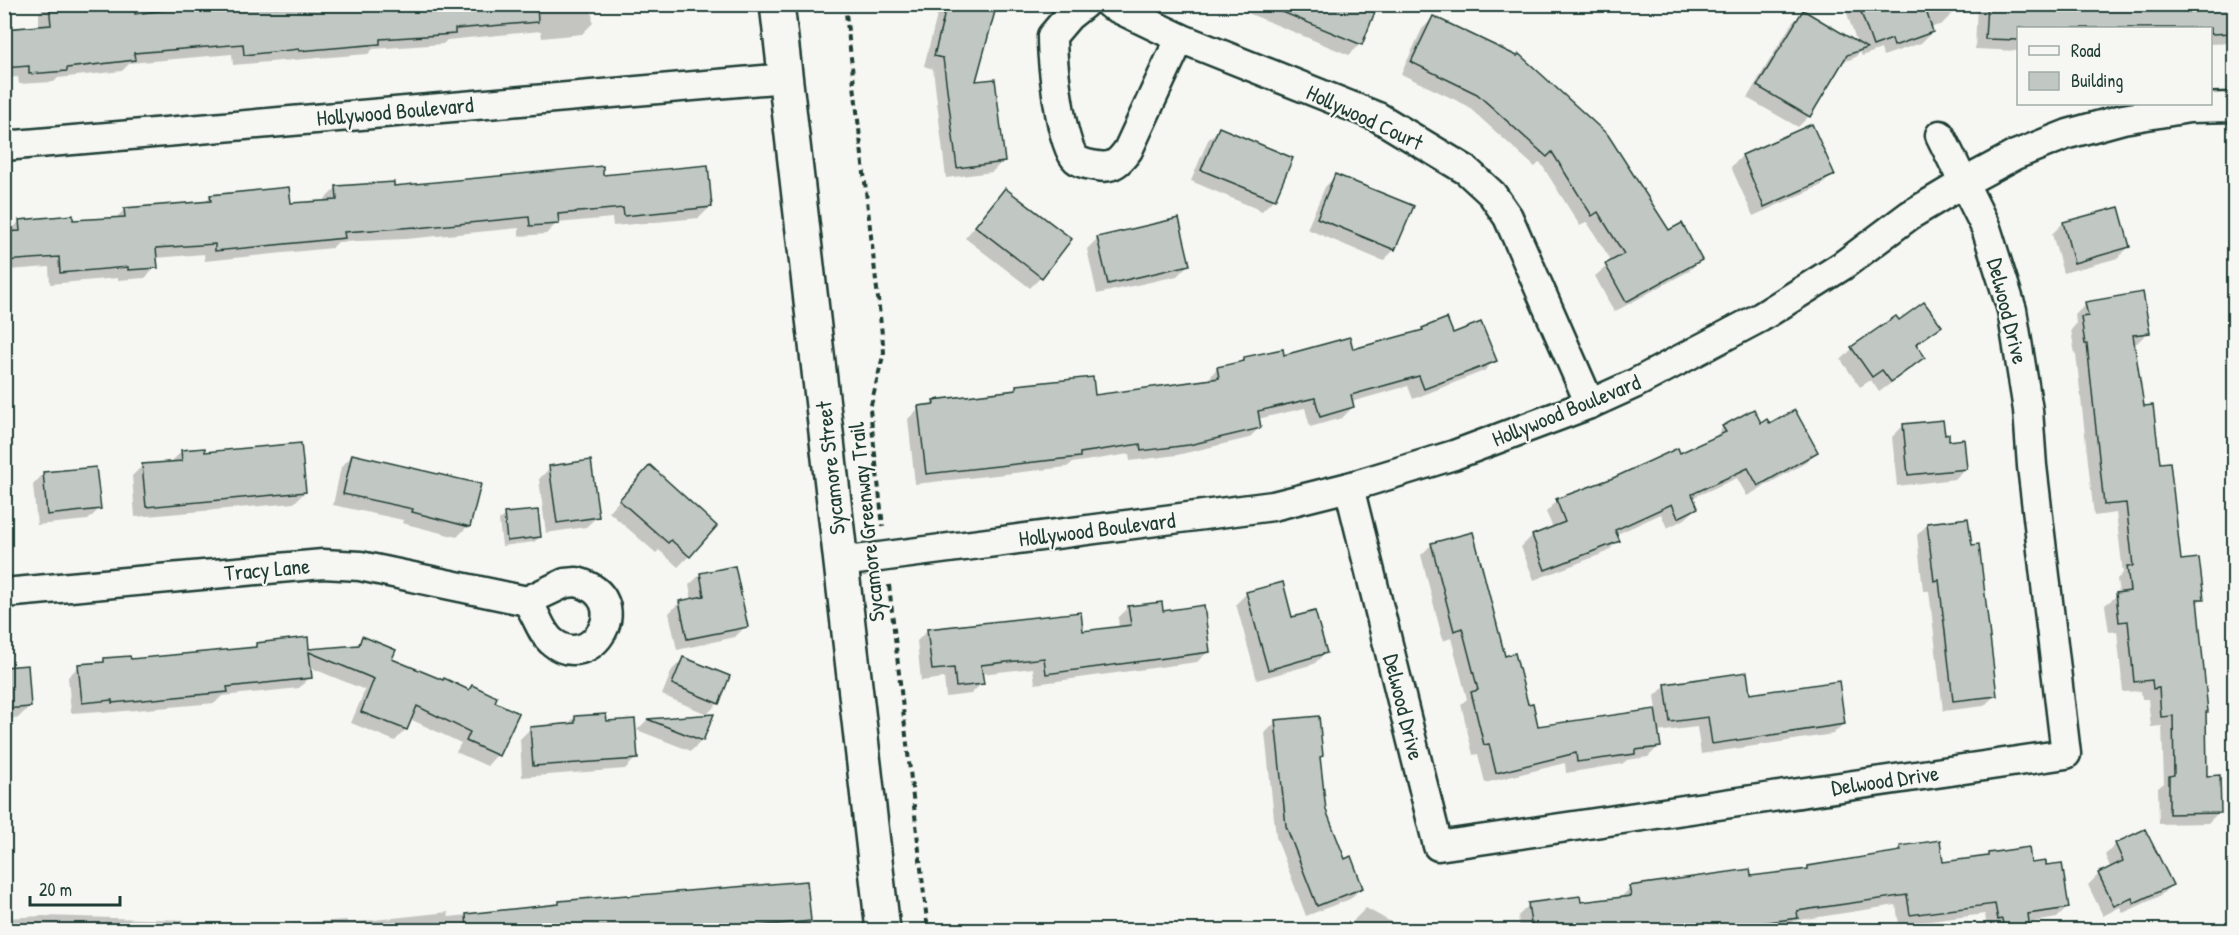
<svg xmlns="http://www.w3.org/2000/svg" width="2239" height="935" font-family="'Patrick Hand',sans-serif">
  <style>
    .shadow { fill: #0003 }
    .building { fill: #c1c8c3; stroke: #1f3d34; stroke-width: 1.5 }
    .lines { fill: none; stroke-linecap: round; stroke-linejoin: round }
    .minor-casing { stroke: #1f3d34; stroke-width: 33 }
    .tertiary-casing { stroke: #1f3d34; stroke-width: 38 }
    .path { stroke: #1f3d34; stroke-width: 4; stroke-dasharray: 6 4.5; stroke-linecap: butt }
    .minor { stroke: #f6f6f2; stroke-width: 28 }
    .tertiary { stroke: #f6f6f2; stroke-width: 33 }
    .labels { text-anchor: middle; stroke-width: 4.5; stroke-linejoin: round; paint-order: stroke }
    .street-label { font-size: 22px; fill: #1f3d34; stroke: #f6f6f2 }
  </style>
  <rect width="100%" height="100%" fill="#f6f6f2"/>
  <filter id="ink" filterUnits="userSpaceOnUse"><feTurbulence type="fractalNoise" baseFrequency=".0167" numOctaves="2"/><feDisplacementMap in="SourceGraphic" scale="12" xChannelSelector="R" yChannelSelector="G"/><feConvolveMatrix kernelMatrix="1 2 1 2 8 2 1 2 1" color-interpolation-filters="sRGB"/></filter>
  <g filter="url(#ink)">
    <g class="shadow">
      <path d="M 47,4 L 84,4 L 134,16 L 325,4 L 591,4 L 593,23 L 582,34 L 542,38 L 541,31 L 447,40 L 443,44 L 373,49 L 368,54 L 233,65 L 232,54 L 130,63 L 122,71 L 58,78 L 54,82 L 19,84 L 18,77 L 4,78 L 4,31 L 39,28 L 39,13 Z"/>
      <path d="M 940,4 L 995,4 L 974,83 L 1003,161 L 992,172 L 946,178 L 933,69 L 924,66 Z"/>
      <path d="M 1226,4 L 1377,4 L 1361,44 L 1349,55 Z"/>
      <path d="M 1844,4 L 1950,4 L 1953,13 L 1942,24 L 1930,28 L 1932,32 L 1921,43 L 1883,56 L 1881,49 L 1862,56 L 1860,52 L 1854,58 L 1840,63 L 1809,116 L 1798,127 L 1747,98 L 1792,23 L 1803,12 L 1857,44 Z"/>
      <path d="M 1977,4 L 2234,4 L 2234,43 L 2210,44 L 2210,28 L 2018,28 L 2018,51 L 1975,49 Z"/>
      <path d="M 1433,18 L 1669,232 L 1700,260 L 1689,271 L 1614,312 L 1595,276 L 1612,262 L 1587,222 L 1580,226 L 1540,162 L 1535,167 L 1466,105 L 1401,74 L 1422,29 Z"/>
      <path d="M 1811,126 L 1833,174 L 1822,185 L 1753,216 L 1731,167 L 1742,156 Z"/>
      <path d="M 1219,129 L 1291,158 L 1273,200 L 1262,211 L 1191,181 L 1208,140 Z"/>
      <path d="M 1336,176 L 1412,207 L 1394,250 L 1383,261 L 1307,229 L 1325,187 Z"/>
      <path d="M 602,177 L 710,207 L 699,218 L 613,226 L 612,218 L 557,223 L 546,234 L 519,236 L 519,228 L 406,239 L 338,242 L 332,248 L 205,261 L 204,254 L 156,258 L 156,267 L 145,278 L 118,280 L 118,278 L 50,284 L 49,267 L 8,270 L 4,275 L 4,233 L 9,232 L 20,221 L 72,222 L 115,219 L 125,209 L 204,203 L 211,196 L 289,205 L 326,202 L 325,199 L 336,188 L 393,187 Z"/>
      <path d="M 1005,190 L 1041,277 L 1030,288 L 965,238 Z"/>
      <path d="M 2118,208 L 2129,247 L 2118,258 L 2063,273 L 2052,234 L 2063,223 Z"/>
      <path d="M 1098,238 L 1188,265 L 1177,276 L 1097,294 L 1087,249 Z"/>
      <path d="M 2086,303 L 2148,332 L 2137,343 L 2133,344 L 2143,408 L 2159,465 L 2180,562 L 2203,598 L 2196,604 L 2207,711 L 2205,713 L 2205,777 L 2219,812 L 2208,823 L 2159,824 L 2158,788 L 2164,783 L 2162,726 L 2151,727 L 2148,699 L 2142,699 L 2141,691 L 2123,692 L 2117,631 L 2109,632 L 2105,605 L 2119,594 L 2117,579 L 2123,573 L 2116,513 L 2094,516 L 2076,354 L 2075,354 L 2071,330 L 2076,324 L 2075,314 Z"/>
      <path d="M 1896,318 L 1899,322 L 1940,326 L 1915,346 L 1923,357 L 1912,368 L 1879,392 L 1871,380 L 1860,387 L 1841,360 L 1852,349 Z"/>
      <path d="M 1423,329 L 1452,334 L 1495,360 L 1484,371 L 1413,399 L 1408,386 L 1351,402 L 1353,407 L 1342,418 L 1310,427 L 1305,408 L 1258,419 L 1260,427 L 1249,438 L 1177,455 L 1130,461 L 1129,454 L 1072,463 L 1067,467 L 915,484 L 908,419 L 919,408 L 929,406 L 934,401 L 1011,392 L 1016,387 L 1093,397 L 1207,381 L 1217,368 L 1239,364 L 1244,359 L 1352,351 L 1419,333 Z"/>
      <path d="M 1760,425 L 1769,426 L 1816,452 L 1805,463 L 1747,496 L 1737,478 L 1692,498 L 1697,508 L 1685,519 L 1667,528 L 1661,514 L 1615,535 L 1618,541 L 1607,552 L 1534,580 L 1521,547 L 1532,536 L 1553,528 L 1546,512 L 1557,501 L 1679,455 L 1713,440 L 1723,427 Z"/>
      <path d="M 1903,426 L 1944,436 L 1966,468 L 1955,479 L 1897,486 L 1892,437 Z"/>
      <path d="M 182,451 L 204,454 L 305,492 L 294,503 L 135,517 L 132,476 L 143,465 L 171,462 Z"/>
      <path d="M 352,456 L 468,526 L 457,537 L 402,523 L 403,520 L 333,505 L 341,467 Z"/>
      <path d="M 550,468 L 598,516 L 586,527 L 546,533 L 539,479 Z"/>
      <path d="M 44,473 L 99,509 L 88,520 L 37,525 L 33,485 Z"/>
      <path d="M 639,478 L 689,556 L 678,567 L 659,550 L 656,553 L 609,512 Z"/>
      <path d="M 505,515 L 540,537 L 534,542 L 502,546 L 499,520 Z"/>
      <path d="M 1928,524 L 1995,695 L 1984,706 L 1943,711 L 1929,591 L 1923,591 L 1917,535 Z"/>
      <path d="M 1432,544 L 1504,657 L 1537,727 L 1657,710 L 1655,696 L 1666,685 L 1749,695 L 1844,723 L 1833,734 L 1701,754 L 1697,727 L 1657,732 L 1659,746 L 1648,757 L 1627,760 L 1622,764 L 1566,773 L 1565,763 L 1485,783 L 1478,754 L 1473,755 L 1461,704 L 1467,699 L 1451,638 L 1443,641 L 1421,555 Z"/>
      <path d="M 701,574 L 746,626 L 735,637 L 677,650 L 669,613 L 680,602 L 692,600 L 689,585 Z"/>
      <path d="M 1247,593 L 1325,653 L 1314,664 L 1257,680 L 1236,604 Z"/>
      <path d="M 1129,607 L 1162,612 L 1209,651 L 1197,662 L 1035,684 L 1033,668 L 981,674 L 982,683 L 971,694 L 946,697 L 944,678 L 921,681 L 917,641 L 928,630 L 1082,632 L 1119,628 L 1118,618 Z"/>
      <path d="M 363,638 L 390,660 L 467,691 L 472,687 L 494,703 L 497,755 L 487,766 L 456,752 L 461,743 L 410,719 L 405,730 L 395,741 L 351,723 L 365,690 L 309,667 L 310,677 L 299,688 L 222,696 L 215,703 L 102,713 L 102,711 L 71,713 L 68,677 L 79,666 L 100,664 L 104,660 L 129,661 L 252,649 L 257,644 L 308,651 L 354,647 Z"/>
      <path d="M 683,659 L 718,703 L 707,714 L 662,695 L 672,670 Z"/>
      <path d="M 4,669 L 29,707 L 18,718 L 4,719 Z"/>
      <path d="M 712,716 L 702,740 L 691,751 L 637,730 L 647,720 Z"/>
      <path d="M 575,717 L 605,723 L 636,758 L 625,769 L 522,777 L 520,739 L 531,728 L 567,725 Z"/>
      <path d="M 1276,722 L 1322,756 L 1318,759 L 1324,811 L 1344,861 L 1361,888 L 1350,899 L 1306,916 L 1276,837 L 1265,733 Z"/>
      <path d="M 2116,844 L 2171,885 L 2160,896 L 2123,913 L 2120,907 L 2103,916 L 2088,885 L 2099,874 L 2111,869 L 2105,855 Z"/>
      <path d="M 1901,848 L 1942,864 L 1986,858 L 1988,855 L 2030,865 L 2068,907 L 2057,918 L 2028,923 L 2029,930 L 1987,930 L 1985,914 L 1899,925 L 1896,905 L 1793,921 L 1786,928 L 1771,930 L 1520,930 L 1518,916 L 1529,905 L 1580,904 L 1619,899 L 1630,888 L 1750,878 L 1805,871 L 1808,867 L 1895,854 Z"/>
      <path d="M 559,903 L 809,921 L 800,930 L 550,930 L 548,914 Z"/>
      <path d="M 538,908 L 530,930 L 4,930 L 4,918 L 43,916 L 183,920 L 182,925 L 291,926 L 294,923 L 347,920 L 347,923 L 448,912 L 449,917 Z"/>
      <path d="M 1366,908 L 1405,930 L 1348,930 L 1355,919 Z"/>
    </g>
    <g class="building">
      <path d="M 49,4 L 135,4 L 135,14 L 211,4 L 276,4 L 276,7 L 308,4 L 537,4 L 538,22 L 455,29 L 455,34 L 380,39 L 380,44 L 299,51 L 299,49 L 244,55 L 243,44 L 134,53 L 135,60 L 67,68 L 67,71 L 29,74 L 29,66 L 4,68 L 4,29 L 51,25 Z"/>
      <path d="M 947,4 L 997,4 L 976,81 L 995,79 L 1005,162 L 957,168 L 943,58 L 934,56 Z"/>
      <path d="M 1263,4 L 1378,4 L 1362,45 Z"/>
      <path d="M 1858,4 L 1924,4 L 1933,32 L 1894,46 L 1892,39 L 1873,46 Z"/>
      <path d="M 1987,4 L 2235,4 L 2235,33 L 2211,34 L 2211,28 L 2019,28 L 2019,40 L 1985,39 Z"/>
      <path d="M 1803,10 L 1867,48 L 1847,55 L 1810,117 L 1757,86 Z"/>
      <path d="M 1433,16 L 1517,56 L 1519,54 L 1608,135 L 1669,230 L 1682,223 L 1702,260 L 1626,302 L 1605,264 L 1624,254 L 1598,212 L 1592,216 L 1552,152 L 1547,157 L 1477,94 L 1411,62 Z"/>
      <path d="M 1812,124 L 1835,175 L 1764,207 L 1742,155 Z"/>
      <path d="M 1219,127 L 1293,158 L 1275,200 L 1201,170 Z"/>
      <path d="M 708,165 L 712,207 L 624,216 L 623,208 L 558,214 L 559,224 L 530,226 L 529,217 L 417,228 L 416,227 L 344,232 L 345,238 L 215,251 L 215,244 L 156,248 L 158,268 L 128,270 L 128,267 L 60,273 L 59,257 L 4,261 L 4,232 L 20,231 L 19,220 L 73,215 L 73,220 L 125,217 L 124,208 L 211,201 L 210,195 L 289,187 L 291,203 L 337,200 L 336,186 L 394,182 L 394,186 L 603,166 L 603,175 Z"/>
      <path d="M 1335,174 L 1414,206 L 1395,250 L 1317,218 Z"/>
      <path d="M 1005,188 L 1072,239 L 1042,278 L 975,226 Z"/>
      <path d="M 2119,207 L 2130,247 L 2074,263 L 2063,222 Z"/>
      <path d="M 1179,218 L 1190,265 L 1108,284 L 1097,237 Z"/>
      <path d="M 2143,292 L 2150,333 L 2133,335 L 2144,406 L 2153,405 L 2160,463 L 2170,462 L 2181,560 L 2199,558 L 2204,599 L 2197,599 L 2208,712 L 2206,712 L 2207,776 L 2220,775 L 2221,813 L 2169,814 L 2169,776 L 2174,775 L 2173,716 L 2161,717 L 2159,688 L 2153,689 L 2152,680 L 2134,682 L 2128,621 L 2119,622 L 2116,593 L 2130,591 L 2127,566 L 2133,566 L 2126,503 L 2104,505 L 2087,344 L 2085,344 L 2081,317 L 2088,316 L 2085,302 Z"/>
      <path d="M 1924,302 L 1942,326 L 1916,344 L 1925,357 L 1891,382 L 1882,370 L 1872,377 L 1851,347 L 1896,316 L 1899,320 Z"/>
      <path d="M 1447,318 L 1453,333 L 1481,322 L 1497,361 L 1424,389 L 1419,376 L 1351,395 L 1354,407 L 1320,417 L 1315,398 L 1258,411 L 1261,428 L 1189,445 L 1141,451 L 1140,444 L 1080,453 L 1080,457 L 926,474 L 918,406 L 934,404 L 933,400 L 1016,390 L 1016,385 L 1093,377 L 1095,395 L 1219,378 L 1217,367 L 1244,361 L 1244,357 L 1283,349 L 1284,355 L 1350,337 L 1353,349 L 1423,330 L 1422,328 Z"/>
      <path d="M 1754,409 L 1761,423 L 1767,419 L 1770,424 L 1795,410 L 1818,452 L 1758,486 L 1748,468 L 1692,494 L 1698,508 L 1678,518 L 1672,504 L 1615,530 L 1620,541 L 1545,570 L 1532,535 L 1565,522 L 1556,499 L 1613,478 L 1678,448 L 1680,453 L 1726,432 L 1722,426 Z"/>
      <path d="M 1943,420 L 1945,435 L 1949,434 L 1949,441 L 1964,439 L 1967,469 L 1908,475 L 1903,424 Z"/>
      <path d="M 301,443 L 306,492 L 146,507 L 142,464 L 182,461 L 181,450 L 205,448 L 205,452 Z"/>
      <path d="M 352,454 L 481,484 L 470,527 L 412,512 L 413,509 L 343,494 Z"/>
      <path d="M 591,460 L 599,517 L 557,523 L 549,466 Z"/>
      <path d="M 650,465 L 717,526 L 690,557 L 671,540 L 668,543 L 619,500 Z"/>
      <path d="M 96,467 L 101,509 L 47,515 L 43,472 Z"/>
      <path d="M 538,510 L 541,537 L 507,541 L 504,513 Z"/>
      <path d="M 1968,518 L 1972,545 L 1979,544 L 1997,696 L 1953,701 L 1939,580 L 1934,581 L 1927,523 Z"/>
      <path d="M 1473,532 L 1505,656 L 1515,653 L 1528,704 L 1533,703 L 1538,726 L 1655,709 L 1661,747 L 1635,750 L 1635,754 L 1577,762 L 1576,753 L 1496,773 L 1489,744 L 1484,745 L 1471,692 L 1478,690 L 1462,628 L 1454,631 L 1431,543 Z"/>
      <path d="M 735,566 L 748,627 L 687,639 L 679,601 L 704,596 L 700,573 Z"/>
      <path d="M 1283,582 L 1292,617 L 1315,611 L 1327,653 L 1268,670 L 1246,592 Z"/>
      <path d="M 1162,602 L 1163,611 L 1204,605 L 1210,652 L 1046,674 L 1044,658 L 981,665 L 984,684 L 956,687 L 954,668 L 932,670 L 927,629 L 1081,612 L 1083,631 L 1131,625 L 1128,606 Z"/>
      <path d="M 362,636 L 396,650 L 392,659 L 443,680 L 444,678 L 469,690 L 472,685 L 497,697 L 495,702 L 519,713 L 499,756 L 466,741 L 470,732 L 417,706 L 407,730 L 361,712 L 374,679 L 309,652 L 312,678 L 227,687 L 228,692 L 112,703 L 112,700 L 82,703 L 78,664 L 104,662 L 104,658 L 130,656 L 131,659 L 256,647 L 256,643 L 308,637 L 309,649 L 359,645 Z"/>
      <path d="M 683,657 L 730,676 L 719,704 L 672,684 Z"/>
      <path d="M 28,665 L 31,707 L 4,709 L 4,667 Z"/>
      <path d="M 1747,672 L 1750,694 L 1839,681 L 1845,724 L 1712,744 L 1708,717 L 1670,722 L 1665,684 Z"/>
      <path d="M 606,714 L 607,721 L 635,719 L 638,759 L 533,766 L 530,727 L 575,723 L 575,716 Z"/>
      <path d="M 714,714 L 703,741 L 647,719 Z"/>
      <path d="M 1319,716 L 1323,756 L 1320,757 L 1326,810 L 1345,859 L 1351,856 L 1363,888 L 1317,906 L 1286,826 L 1275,720 Z"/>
      <path d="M 2145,829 L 2173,885 L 2134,903 L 2132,898 L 2114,906 L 2098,873 L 2123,861 L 2115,843 Z"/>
      <path d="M 1940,840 L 1943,862 L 1988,856 L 1988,853 L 2029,847 L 2031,863 L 2046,861 L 2046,865 L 2062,863 L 2069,908 L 2028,914 L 2030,930 L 2004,930 L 2002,919 L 1998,920 L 1995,904 L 1910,915 L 1907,895 L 1797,911 L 1798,918 L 1710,930 L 1532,930 L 1528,903 L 1580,896 L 1581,902 L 1631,896 L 1629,886 L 1750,869 L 1751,876 L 1808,869 L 1808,866 L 1901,851 L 1900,846 Z"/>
      <path d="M 807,881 L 811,921 L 717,930 L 467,930 L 466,914 L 559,904 L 559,901 L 627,895 L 628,896 Z"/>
    </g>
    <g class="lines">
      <g class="minor-casing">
        <g id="minor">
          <path d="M 1084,4 L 1069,16 L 1052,36 C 1052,59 1060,144 1076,159 C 1082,164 1091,165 1098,166 C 1113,169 1120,161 1128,150 L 1180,38 L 1109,4"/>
          <path d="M 1180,38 L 1378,117 L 1466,170 L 1492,194 L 1508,217 L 1590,404"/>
          <path d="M 4,146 L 786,78"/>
          <path d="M 1349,487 L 1438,846 L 2066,754 L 2032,466 L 2028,410 L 2012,310 L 1986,228 L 1940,135"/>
          <path d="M 841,562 L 1273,506 L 1349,487 L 1454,455 L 1590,404 L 1634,384 L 1761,317 L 1842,266 L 1910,215 L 1965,182 L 2015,155 L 2068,134 L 2123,119 L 2189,108 L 2234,107"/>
          <path d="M 577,582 C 638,598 592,676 551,641 C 540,631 536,613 527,601 L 565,583 Z"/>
          <path d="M 4,593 L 323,564 L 360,566 L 527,601"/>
        </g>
      </g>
      <g class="tertiary-casing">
        <path id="tertiary" d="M 777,4 L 883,930"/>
      </g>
      <g class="path">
        <path d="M 845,4 L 884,352 L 870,409 L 883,527"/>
        <path d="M 889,585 L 928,930"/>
      </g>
      <use href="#minor" class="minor"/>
      <use href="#tertiary" class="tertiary"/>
    </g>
  </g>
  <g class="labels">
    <g class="street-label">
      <text transform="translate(395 111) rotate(-5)" y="8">Hollywood Boulevard</text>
      <text transform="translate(1365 117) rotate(25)" y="8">Hollywood Court</text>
      <text transform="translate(2008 311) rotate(76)" y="8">Delwood Drive</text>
      <text transform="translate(1566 410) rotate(-22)" y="8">Hollywood Boulevard</text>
      <text transform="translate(830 468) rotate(-96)" y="8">Sycamore Street</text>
      <text transform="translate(866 522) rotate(-96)" y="8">Sycamore Greenway Trail</text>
      <text transform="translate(1097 529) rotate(-7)" y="8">Hollywood Boulevard</text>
      <text transform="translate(267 569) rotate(-5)" y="8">Tracy Lane</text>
      <text transform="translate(1404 707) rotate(76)" y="8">Delwood Drive</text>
      <text transform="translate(1885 780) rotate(-8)" y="8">Delwood Drive</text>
    </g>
  </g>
  <rect width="2239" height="935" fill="none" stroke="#f6f6f2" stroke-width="24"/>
  <rect x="12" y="12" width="2215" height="911" fill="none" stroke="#1f3d34" stroke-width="2" filter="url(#ink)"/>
  <rect x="2017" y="27" width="195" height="78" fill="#f6f6f2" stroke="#a0aca6" stroke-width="1.5"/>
  <rect x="2029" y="46" width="30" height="9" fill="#f6f6f2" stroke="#a0aca6" stroke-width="1.5"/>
  <text x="2071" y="57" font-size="18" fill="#1f3d34">Road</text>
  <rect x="2029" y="72" width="30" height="18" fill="#c1c8c3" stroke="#a0aca6" stroke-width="1.5"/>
  <text x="2071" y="87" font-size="18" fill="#1f3d34">Building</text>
  <path d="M30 896v9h90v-9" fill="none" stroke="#1f3d34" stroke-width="3"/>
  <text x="39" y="896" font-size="18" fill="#1f3d34" stroke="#f6f6f2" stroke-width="4.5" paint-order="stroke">20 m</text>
</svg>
